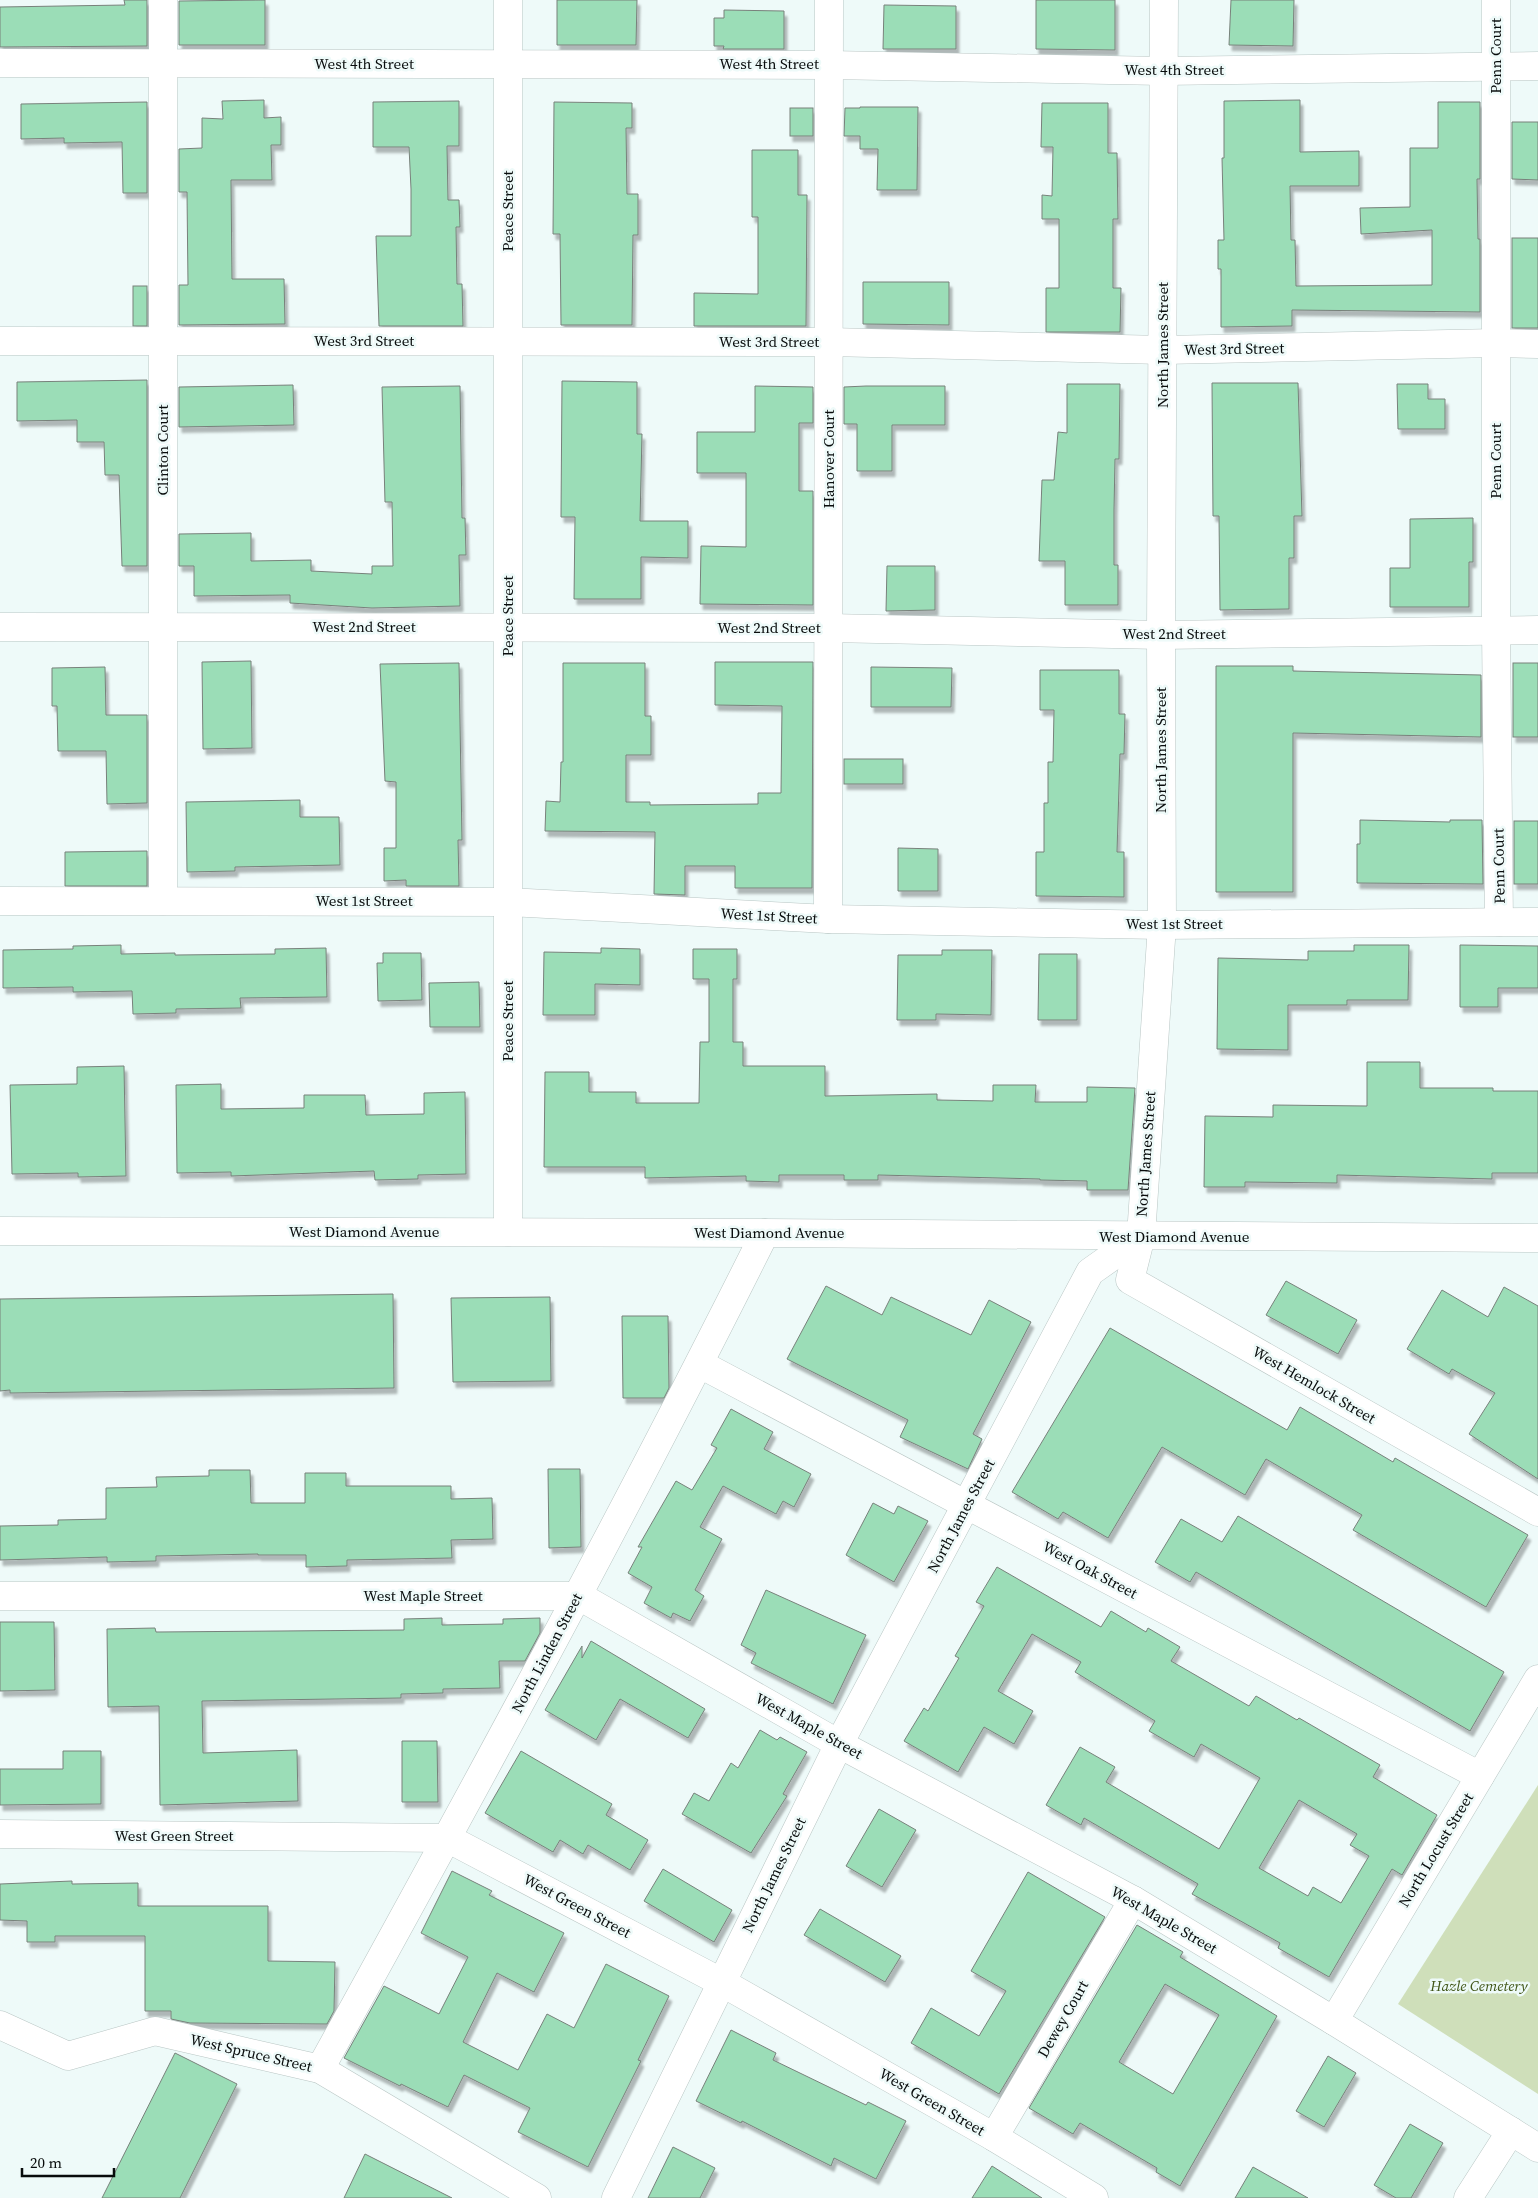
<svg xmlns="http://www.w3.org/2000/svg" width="1538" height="2198" font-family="'Source Serif 4',serif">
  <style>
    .green { fill: #cfdfba }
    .building { fill: #9bddb7; stroke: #78817b; fill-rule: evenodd; filter: url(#shadow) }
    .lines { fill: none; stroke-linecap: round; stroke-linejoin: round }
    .minor-casing { stroke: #b9c6c4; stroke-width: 29 }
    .minor { stroke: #fff; stroke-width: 28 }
    .labels { text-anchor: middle; stroke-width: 5; stroke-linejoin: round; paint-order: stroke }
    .street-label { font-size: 15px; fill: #080c0c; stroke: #eefaf9 }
    .park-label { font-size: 15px; font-style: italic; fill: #405617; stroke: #eefaf9 }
  </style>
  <defs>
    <filter id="shadow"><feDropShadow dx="3" dy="5.5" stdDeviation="1" flood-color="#0004"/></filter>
  </defs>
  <rect width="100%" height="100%" fill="#eefaf9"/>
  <path class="green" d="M 1538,1785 L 1538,2094 L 1398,2004 Z"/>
  <g class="building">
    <path d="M 124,0 L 147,0 L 147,46 L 0,47 L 0,7 L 125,5 Z"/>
    <path d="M 265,0 L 265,45 L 179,45 L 179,1 Z"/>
    <path d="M 557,0 L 637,0 L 636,45 L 557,45 Z"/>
    <path d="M 1036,0 L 1115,0 L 1115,50 L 1036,49 Z"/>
    <path d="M 1231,0 L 1294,0 L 1293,46 L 1229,45 Z"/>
    <path d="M 884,5 L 956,6 L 956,49 L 883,49 Z"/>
    <path d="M 724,10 L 784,11 L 784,49 L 723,49 L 724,46 L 714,46 L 714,18 L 724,18 Z"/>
    <path d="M 264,100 L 264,118 L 281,117 L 281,145 L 271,145 L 272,180 L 231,180 L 232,279 L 284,279 L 285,324 L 179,325 L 179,285 L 188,285 L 187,192 L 179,192 L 179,149 L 202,148 L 202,118 L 223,119 L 222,101 Z"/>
    <path d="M 1300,100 L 1300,152 L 1359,151 L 1359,186 L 1290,186 L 1291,240 L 1295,240 L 1296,286 L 1432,285 L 1432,230 L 1361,234 L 1360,208 L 1410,207 L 1410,148 L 1438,148 L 1438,102 L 1480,102 L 1480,179 L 1477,179 L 1478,239 L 1480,239 L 1480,312 L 1292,310 L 1292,326 L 1221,327 L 1221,269 L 1218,269 L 1218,240 L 1224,240 L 1222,158 L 1224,158 L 1224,101 Z"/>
    <path d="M 459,101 L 459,146 L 447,146 L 448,200 L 459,200 L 460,227 L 456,227 L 457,284 L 462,284 L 463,326 L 379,326 L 376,236 L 411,236 L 411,189 L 409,147 L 373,147 L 373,102 Z"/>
    <path d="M 147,102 L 147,193 L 123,193 L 122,142 L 64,143 L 64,138 L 21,139 L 21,104 Z"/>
    <path d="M 554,102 L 632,103 L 632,128 L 626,128 L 627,194 L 638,194 L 638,235 L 633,235 L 632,325 L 561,325 L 560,234 L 553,234 Z"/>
    <path d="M 1042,103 L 1108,103 L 1108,153 L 1117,153 L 1118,219 L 1113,219 L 1113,288 L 1121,288 L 1120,332 L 1046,332 L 1046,288 L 1059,288 L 1059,219 L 1042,219 L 1042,195 L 1052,196 L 1053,147 L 1041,147 Z"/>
    <path d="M 860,107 L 918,107 L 917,190 L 877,190 L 878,149 L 860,149 L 860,136 L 844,136 L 845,108 L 860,108 Z"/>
    <rect x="790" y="108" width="23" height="28"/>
    <path d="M 1512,122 L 1538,122 L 1538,180 L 1512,179 Z"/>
    <path d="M 752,150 L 798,150 L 798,195 L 807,195 L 806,326 L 694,326 L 694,293 L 758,294 L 758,217 L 752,217 Z"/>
    <rect x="1512" y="238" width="26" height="90"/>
    <path d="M 863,282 L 949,282 L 949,325 L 863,324 Z"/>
    <rect x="133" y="286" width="14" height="40"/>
    <path d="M 147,380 L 147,566 L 122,566 L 119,475 L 105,475 L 104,442 L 77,442 L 77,420 L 17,421 L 17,382 Z"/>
    <path d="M 562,381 L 637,382 L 637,434 L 642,434 L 640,521 L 688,521 L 688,558 L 641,557 L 641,599 L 574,599 L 575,517 L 561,517 Z"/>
    <path d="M 1212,383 L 1298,383 L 1302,516 L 1294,516 L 1294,558 L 1289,558 L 1289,609 L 1220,610 L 1219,516 L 1213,516 Z"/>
    <path d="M 1067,384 L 1120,384 L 1119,459 L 1115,459 L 1114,510 L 1114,565 L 1118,565 L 1118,605 L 1065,605 L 1065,561 L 1039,561 L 1042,480 L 1054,480 L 1058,432 L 1067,433 Z"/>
    <path d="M 1397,384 L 1428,384 L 1428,399 L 1445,399 L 1445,429 L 1398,429 Z"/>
    <path d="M 293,385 L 294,425 L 179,427 L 179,387 Z"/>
    <path d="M 460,386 L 462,518 L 465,518 L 466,555 L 459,555 L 460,606 L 372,608 L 290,603 L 290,595 L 194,596 L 194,566 L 179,566 L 179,534 L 251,533 L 251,561 L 311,560 L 311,571 L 372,574 L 372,566 L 393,566 L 392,502 L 385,502 L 382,387 Z"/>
    <path d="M 755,386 L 813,387 L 813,423 L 799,423 L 799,491 L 813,491 L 813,605 L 700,604 L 701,546 L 746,547 L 746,473 L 697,473 L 697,432 L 755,432 Z"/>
    <path d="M 866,386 L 945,386 L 945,425 L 892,425 L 892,471 L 857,471 L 857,424 L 844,424 L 844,387 Z"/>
    <path d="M 1473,518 L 1473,562 L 1469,562 L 1469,607 L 1390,607 L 1390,568 L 1410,568 L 1410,519 Z"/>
    <path d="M 887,566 L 935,566 L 935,610 L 886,611 Z"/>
    <path d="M 251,661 L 252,748 L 203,749 L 202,662 Z"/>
    <path d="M 715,662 L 813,662 L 812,888 L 735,888 L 735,866 L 685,866 L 685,895 L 654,894 L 655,832 L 545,831 L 546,801 L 560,802 L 561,762 L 563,762 L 563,663 L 645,663 L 645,716 L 651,716 L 651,755 L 626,755 L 626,802 L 650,802 L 650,805 L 758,804 L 758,793 L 781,793 L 782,706 L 715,705 Z"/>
    <path d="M 459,663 L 462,840 L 458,840 L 459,886 L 406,886 L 406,880 L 384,881 L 384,848 L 396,848 L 396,782 L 385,781 L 380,664 Z"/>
    <rect x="1513" y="663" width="25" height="74"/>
    <path d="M 1216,666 L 1293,666 L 1293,671 L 1481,675 L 1481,737 L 1293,733 L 1293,892 L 1216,892 Z"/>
    <path d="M 105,667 L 106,715 L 147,715 L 147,803 L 107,804 L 106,751 L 58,751 L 57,706 L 52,706 L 52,668 Z"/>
    <path d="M 871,667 L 952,668 L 951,707 L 871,707 Z"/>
    <path d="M 1040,670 L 1119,670 L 1119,714 L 1125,714 L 1124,754 L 1120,754 L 1117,852 L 1124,852 L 1124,897 L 1036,896 L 1036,852 L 1044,852 L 1044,803 L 1048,803 L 1048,762 L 1053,762 L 1054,710 L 1040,710 Z"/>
    <rect x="844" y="759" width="59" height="25"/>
    <path d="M 300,800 L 300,817 L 339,817 L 340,865 L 235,867 L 235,871 L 187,872 L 186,802 Z"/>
    <path d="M 1360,820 L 1450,822 L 1450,820 L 1482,820 L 1483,884 L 1357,883 L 1357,844 L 1360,844 Z"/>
    <rect x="1514" y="821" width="24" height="63"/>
    <path d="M 898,848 L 938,849 L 938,891 L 898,891 Z"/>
    <path d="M 147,851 L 147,886 L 65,886 L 65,852 Z"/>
    <path d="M 121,945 L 121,954 L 175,953 L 175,955 L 275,954 L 275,949 L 326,948 L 327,997 L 240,998 L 241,1008 L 176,1009 L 176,1013 L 133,1014 L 132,991 L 73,992 L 73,987 L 3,988 L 3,950 L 73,949 L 73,946 Z"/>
    <path d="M 1354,945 L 1409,945 L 1408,1000 L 1347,1000 L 1347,1005 L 1288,1005 L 1288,1050 L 1217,1049 L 1218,958 L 1308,960 L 1308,951 L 1354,951 Z"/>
    <path d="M 1460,945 L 1538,946 L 1538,988 L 1498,988 L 1498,1007 L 1460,1007 Z"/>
    <path d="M 601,948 L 640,949 L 640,985 L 595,984 L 595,1015 L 543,1015 L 544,952 L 601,953 Z"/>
    <path d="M 693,949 L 737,949 L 737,979 L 733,979 L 733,1042 L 743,1042 L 743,1066 L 825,1066 L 825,1096 L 937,1094 L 937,1100 L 993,1101 L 993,1085 L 1036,1085 L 1035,1102 L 1087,1102 L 1087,1087 L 1135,1088 L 1128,1190 L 1087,1190 L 1087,1181 L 1040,1180 L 1040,1179 L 878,1175 L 878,1180 L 844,1180 L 844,1175 L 779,1175 L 779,1182 L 746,1181 L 746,1176 L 645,1178 L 645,1167 L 544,1167 L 545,1072 L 589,1072 L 589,1092 L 636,1092 L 636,1103 L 699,1103 L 700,1042 L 709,1042 L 709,979 L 693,979 Z"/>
    <path d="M 942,950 L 992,950 L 991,1015 L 936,1014 L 936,1020 L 897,1020 L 898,955 L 942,955 Z"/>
    <path d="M 383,953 L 421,953 L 422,1000 L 378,1001 L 377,963 L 383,963 Z"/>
    <path d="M 1039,954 L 1077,954 L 1077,1020 L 1038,1020 Z"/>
    <path d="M 479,982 L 480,1027 L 430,1027 L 429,983 Z"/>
    <path d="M 1367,1062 L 1420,1062 L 1420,1088 L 1493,1088 L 1493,1091 L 1538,1091 L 1538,1173 L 1492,1173 L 1492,1179 L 1337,1175 L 1337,1183 L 1245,1182 L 1245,1187 L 1204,1187 L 1205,1116 L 1273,1117 L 1273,1105 L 1367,1106 Z"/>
    <path d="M 124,1066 L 126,1176 L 78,1177 L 78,1173 L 12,1174 L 10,1085 L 77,1084 L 77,1067 Z"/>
    <path d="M 221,1084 L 221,1109 L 304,1108 L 304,1095 L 365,1095 L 366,1115 L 424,1114 L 424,1093 L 465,1092 L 466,1174 L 418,1175 L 418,1179 L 375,1180 L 374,1171 L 231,1176 L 231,1172 L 177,1173 L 176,1085 Z"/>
    <path d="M 1286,1281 L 1357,1320 L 1338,1354 L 1266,1315 Z"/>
    <path d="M 826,1286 L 882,1315 L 891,1297 L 971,1335 L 989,1300 L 1031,1322 L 973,1434 L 982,1439 L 968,1469 L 900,1437 L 908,1420 L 787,1359 Z"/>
    <path d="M 1504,1287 L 1538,1306 L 1538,1479 L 1469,1434 L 1495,1393 L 1452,1369 L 1449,1374 L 1407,1349 L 1442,1290 L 1488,1317 Z"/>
    <path d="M 393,1294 L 394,1388 L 10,1393 L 10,1390 L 0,1391 L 0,1299 Z"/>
    <path d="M 550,1297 L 551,1381 L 453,1382 L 451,1298 Z"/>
    <path d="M 622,1316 L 668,1316 L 669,1388 L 664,1398 L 623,1398 Z"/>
    <path d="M 1110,1328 L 1287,1430 L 1300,1407 L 1393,1462 L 1395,1458 L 1528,1535 L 1486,1607 L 1353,1530 L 1362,1515 L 1266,1459 L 1245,1495 L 1162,1447 L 1108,1538 L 1063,1512 L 1058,1519 L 1012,1492 Z"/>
    <path d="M 731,1409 L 773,1432 L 764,1449 L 811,1474 L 794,1507 L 783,1501 L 776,1514 L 723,1486 L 700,1527 L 722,1539 L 695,1590 L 704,1596 L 690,1621 L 673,1613 L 671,1618 L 644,1603 L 652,1587 L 628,1573 L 642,1547 L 638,1547 L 676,1481 L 692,1490 L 717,1448 L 711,1445 Z"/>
    <path d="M 548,1469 L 580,1469 L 581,1547 L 549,1548 Z"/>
    <path d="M 209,1470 L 250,1470 L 251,1503 L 305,1503 L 305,1473 L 346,1473 L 346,1486 L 451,1486 L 451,1499 L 492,1498 L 493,1539 L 451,1540 L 452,1558 L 347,1560 L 347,1566 L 306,1567 L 306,1555 L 258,1555 L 258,1554 L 156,1556 L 156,1561 L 107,1562 L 107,1557 L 0,1560 L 0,1526 L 58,1525 L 58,1520 L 106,1519 L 106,1488 L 157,1487 L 156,1477 L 209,1476 Z"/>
    <path d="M 873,1503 L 894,1514 L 898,1506 L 928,1521 L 894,1582 L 846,1555 Z"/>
    <path d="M 1238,1516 L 1504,1672 L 1470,1731 L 1196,1572 L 1190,1582 L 1155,1562 L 1181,1519 L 1222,1542 Z"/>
    <path d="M 997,1567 L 1101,1627 L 1111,1611 L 1146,1632 L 1148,1628 L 1180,1647 L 1171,1661 L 1249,1706 L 1256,1696 L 1297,1720 L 1299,1718 L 1380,1765 L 1373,1777 L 1437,1815 L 1402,1875 L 1392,1869 L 1329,1977 L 1278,1948 L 1280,1943 L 1192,1894 L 1198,1884 L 1084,1818 L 1081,1825 L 1046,1805 L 1080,1747 L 1115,1767 L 1106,1782 L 1219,1849 L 1260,1778 L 1201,1744 L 1194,1757 L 1149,1731 L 1155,1721 L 1075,1672 L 1081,1662 L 1032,1634 L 998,1691 L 1033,1711 L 1014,1744 L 984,1727 L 958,1772 L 904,1741 L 924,1708 L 928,1711 L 959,1658 L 955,1656 L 984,1606 L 976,1602 ZM 1299,1800 L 1357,1834 L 1350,1845 L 1369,1856 L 1341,1903 L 1313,1887 L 1308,1896 L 1259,1868 Z"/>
    <path d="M 766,1590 L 866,1635 L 833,1704 L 751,1663 L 756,1653 L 741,1645 Z"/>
    <path d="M 442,1618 L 442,1625 L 503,1624 L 503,1619 L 540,1618 L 540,1633 L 525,1661 L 499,1661 L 500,1688 L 443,1689 L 443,1693 L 401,1694 L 401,1698 L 202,1701 L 203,1753 L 297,1750 L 298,1801 L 160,1805 L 159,1706 L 108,1707 L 107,1629 L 155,1628 L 156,1632 L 404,1630 L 404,1619 Z"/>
    <path d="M 0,1622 L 54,1622 L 55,1690 L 0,1691 Z"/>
    <path d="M 591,1641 L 705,1709 L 688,1738 L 620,1699 L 596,1740 L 545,1710 L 582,1646 L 582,1658 Z"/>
    <path d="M 760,1730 L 777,1740 L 780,1737 L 807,1752 L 783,1794 L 787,1796 L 751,1853 L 682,1814 L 694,1793 L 709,1801 L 731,1763 L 738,1768 Z"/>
    <path d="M 402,1741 L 437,1741 L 438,1802 L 402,1802 Z"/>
    <path d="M 63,1751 L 101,1751 L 101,1804 L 0,1805 L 0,1769 L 63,1769 Z"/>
    <path d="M 521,1751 L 612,1804 L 606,1815 L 648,1840 L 630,1870 L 588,1845 L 583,1854 L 560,1840 L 553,1852 L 485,1813 Z"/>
    <path d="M 879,1809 L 916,1830 L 882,1887 L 846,1866 Z"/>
    <path d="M 663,1869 L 732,1910 L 714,1942 L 644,1901 Z"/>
    <path d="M 452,1871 L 492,1891 L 489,1895 L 564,1933 L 534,1992 L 497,1973 L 463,2042 L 518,2070 L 547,2014 L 574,2028 L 606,1964 L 669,1996 L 638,2060 L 641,2061 L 588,2167 L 518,2132 L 530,2108 L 464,2075 L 448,2107 L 401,2084 L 400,2086 L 344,2058 L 384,1986 L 439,2014 L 468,1957 L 421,1933 Z"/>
    <path d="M 1028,1872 L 1105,1917 L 999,2094 L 911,2043 L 931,2008 L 979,2036 L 1006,1991 L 971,1971 Z"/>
    <path d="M 72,1881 L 72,1884 L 138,1883 L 138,1906 L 268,1906 L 268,1961 L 335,1962 L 334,2011 L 327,2024 L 190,2023 L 171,2019 L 171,2011 L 145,2011 L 145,1936 L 55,1936 L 55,1942 L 27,1942 L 27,1921 L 0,1920 L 0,1884 Z"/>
    <path d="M 820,1909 L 901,1956 L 885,1982 L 804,1935 Z"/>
    <path d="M 1137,1925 L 1183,1952 L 1180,1957 L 1277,2016 L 1180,2186 L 1156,2172 L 1157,2168 L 1080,2123 L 1073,2134 L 1029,2108 ZM 1165,1984 L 1219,2015 L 1173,2094 L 1119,2062 Z"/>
    <path d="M 731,2030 L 776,2053 L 773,2060 L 866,2105 L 868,2102 L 906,2121 L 876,2179 L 834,2158 L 831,2166 L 742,2121 L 741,2123 L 696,2101 Z"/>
    <path d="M 175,2053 L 237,2084 L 180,2198 L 102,2198 Z"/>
    <path d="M 1328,2056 L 1356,2073 L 1324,2127 L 1296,2111 Z"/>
    <path d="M 1410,2124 L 1443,2143 L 1411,2198 L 1396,2198 L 1374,2185 Z"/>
    <path d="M 673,2147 L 715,2168 L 700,2198 L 648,2198 Z"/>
    <path d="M 365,2154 L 452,2198 L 344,2198 Z"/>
    <path d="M 992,2166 L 1042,2198 L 972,2198 Z"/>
    <path d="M 1253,2167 L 1308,2198 L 1235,2198 Z"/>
  </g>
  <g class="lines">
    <g class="minor-casing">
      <g id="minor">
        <path d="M 163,0 L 163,901"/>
        <path d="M 1164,0 L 1161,635 L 1162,925 L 1141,1236 L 1130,1280 L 1538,1512"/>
        <path d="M 1496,0 L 1496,629 L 1499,922"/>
        <path d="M 0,63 L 829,65 L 1163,71 L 1538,66"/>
        <path d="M 0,341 L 829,342 L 1163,350 L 1496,343 L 1538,344"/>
        <path d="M 0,627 L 829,628 L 1161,635 L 1538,630"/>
        <path d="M 0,901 L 508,902 L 828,919 L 1162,925 L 1538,922"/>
        <path d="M 828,919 L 829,0"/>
        <path d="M 0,1231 L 765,1233 L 1538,1238"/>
        <path d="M 508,1232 L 508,0"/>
        <path d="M 700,1364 L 1480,1776"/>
        <path d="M 0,1596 L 579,1596 L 839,1744 L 1133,1900 L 1334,2021 L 1538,2148"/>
        <path d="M 0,1834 L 447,1838 L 721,1982 L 994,2137 L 1094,2198"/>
        <path d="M 1334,2021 L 1538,1679"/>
        <path d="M 0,2025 L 68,2056 L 155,2031 L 320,2069 L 537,2198"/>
        <path d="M 320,2069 C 473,1792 624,1515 765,1233"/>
        <path d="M 994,2137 L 1133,1900"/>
        <path d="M 616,2198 L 839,1744 L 1090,1272 L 1141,1236"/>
        <path d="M 1468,2198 L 1511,2131"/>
      </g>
    </g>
    <use href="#minor" class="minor"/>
  </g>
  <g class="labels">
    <g class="street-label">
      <text transform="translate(1496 56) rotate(-90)" y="5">Penn Court</text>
      <text x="364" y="69">West 4th Street</text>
      <text x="769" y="69">West 4th Street</text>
      <text x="1174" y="75">West 4th Street</text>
      <text transform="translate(508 211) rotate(-90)" y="5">Peace Street</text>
      <text x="364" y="346">West 3rd Street</text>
      <text x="769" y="347">West 3rd Street</text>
      <text transform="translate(1163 345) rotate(-90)" y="5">North James Street</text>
      <text transform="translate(1234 349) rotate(-1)" y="5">West 3rd Street</text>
      <text transform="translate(163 450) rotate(-90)" y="5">Clinton Court</text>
      <text transform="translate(829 459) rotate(-90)" y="5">Hanover Court</text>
      <text transform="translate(1496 461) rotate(-90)" y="5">Penn Court</text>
      <text transform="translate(508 616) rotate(-90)" y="5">Peace Street</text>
      <text x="364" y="632">West 2nd Street</text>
      <text x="769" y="633">West 2nd Street</text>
      <text x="1174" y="639">West 2nd Street</text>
      <text transform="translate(1161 750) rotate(-90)" y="5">North James Street</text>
      <text transform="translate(1499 866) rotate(-91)" y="5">Penn Court</text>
      <text x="364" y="906">West 1st Street</text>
      <text transform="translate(769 916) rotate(3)" y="5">West 1st Street</text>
      <text x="1174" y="929">West 1st Street</text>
      <text transform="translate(508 1021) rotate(-90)" y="5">Peace Street</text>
      <text transform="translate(1146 1154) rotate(-86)" y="5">North James Street</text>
      <text x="364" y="1237">West Diamond Avenue</text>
      <text x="769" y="1238">West Diamond Avenue</text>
      <text x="1174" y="1242">West Diamond Avenue</text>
      <text transform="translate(1314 1385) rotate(30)" y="5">West Hemlock Street</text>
      <text transform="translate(961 1516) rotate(-62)" y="5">North James Street</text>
      <text transform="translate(1090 1570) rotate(28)" y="5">West Oak Street</text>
      <text x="423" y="1601">West Maple Street</text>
      <text transform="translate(547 1653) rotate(-62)" y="5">North Linden Street</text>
      <text transform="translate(809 1726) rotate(29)" y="5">West Maple Street</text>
      <text x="174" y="1841">West Green Street</text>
      <text transform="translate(1436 1850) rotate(-59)" y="5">North Locust Street</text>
      <text transform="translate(774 1875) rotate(-64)" y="5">North James Street</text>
      <text transform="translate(577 1906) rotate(28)" y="5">West Green Street</text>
      <text transform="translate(1164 1920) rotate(30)" y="5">West Maple Street</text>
      <text transform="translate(1063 2019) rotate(-60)" y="5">Dewey Court</text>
      <text transform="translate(251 2053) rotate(13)" y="5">West Spruce Street</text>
      <text transform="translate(932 2102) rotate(30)" y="5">West Green Street</text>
    </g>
    <g class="park-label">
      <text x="1479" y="1991">Hazle Cemetery</text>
    </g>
  </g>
  <path d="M22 2168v8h92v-8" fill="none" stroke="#080c0c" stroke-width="2.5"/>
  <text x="30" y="2168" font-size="15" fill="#080c0c" stroke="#eefaf9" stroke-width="4" paint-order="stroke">20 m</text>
</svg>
